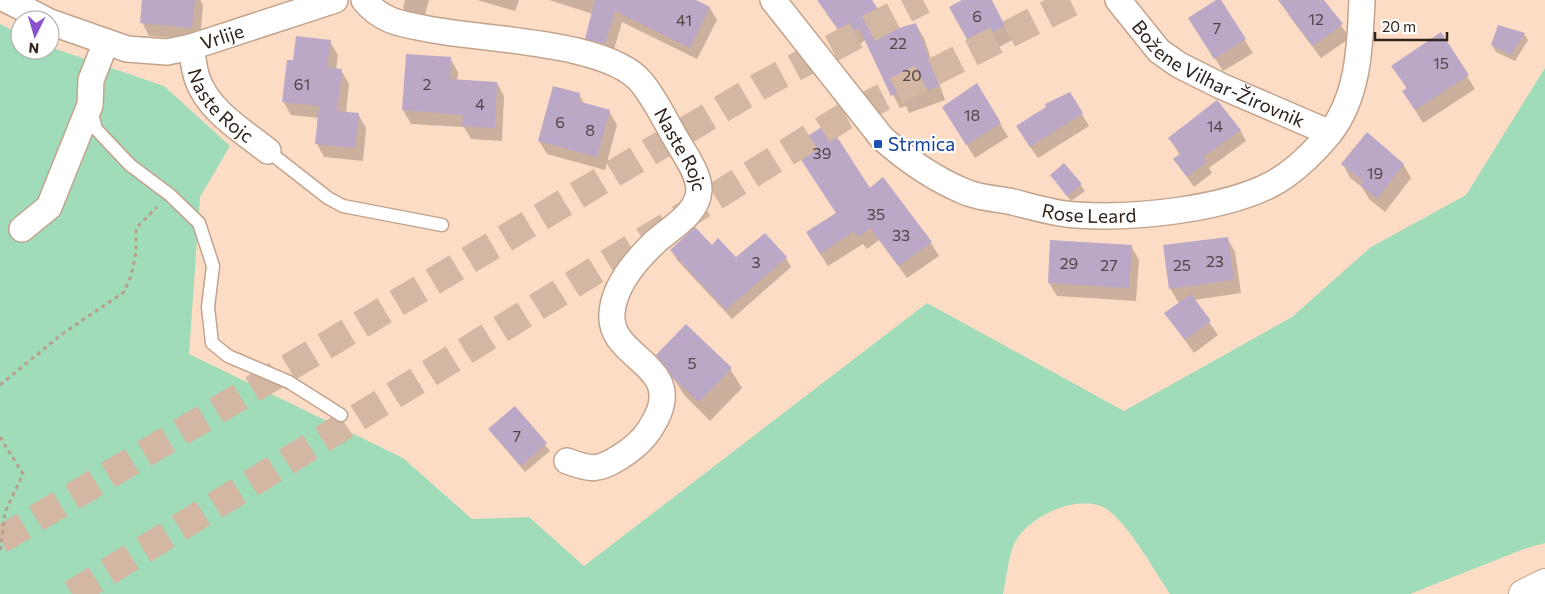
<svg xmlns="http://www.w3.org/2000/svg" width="1545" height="594" font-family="Commissioner,sans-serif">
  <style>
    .green { fill: #a0dcba }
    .shadow { fill: #0003 }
    .building { fill: #bba8c6 }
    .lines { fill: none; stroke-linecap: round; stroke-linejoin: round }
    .trunk-tunnel { stroke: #d4b7a3; stroke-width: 28; stroke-dasharray: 28 14; stroke-linecap: butt }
    .service-casing { stroke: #c2a38d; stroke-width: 15 }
    .minor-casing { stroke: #c2a38d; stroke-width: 28 }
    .primary-casing { stroke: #c2a38d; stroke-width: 30 }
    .path { stroke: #b89e8c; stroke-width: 3; stroke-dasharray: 4 4; stroke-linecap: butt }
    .service { stroke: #fff; stroke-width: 12 }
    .minor { stroke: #fff; stroke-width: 25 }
    .primary { stroke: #fff; stroke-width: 28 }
    .transit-dot { fill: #1a4fb4; stroke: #fff; stroke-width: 2 }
    .labels { text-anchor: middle; stroke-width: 4.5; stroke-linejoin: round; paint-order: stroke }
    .number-label { font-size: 16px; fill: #524446 }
    .street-label { font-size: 19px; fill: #2f231b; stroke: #fff }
    .transit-label { font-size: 19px; fill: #164399; stroke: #fff; text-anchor: start }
  </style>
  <rect width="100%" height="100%" fill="#fddcc5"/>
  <path class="green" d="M 0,24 L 20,34 L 20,50 L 50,50 L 50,47 L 164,86 L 230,146 L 200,197 L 189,354 L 403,458 L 472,519 L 529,517 L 584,566 L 927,303 L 1124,411 L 1292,317 L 1371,247 L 1466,195 L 1545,68 L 1545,543 L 1524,549 L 1410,594 L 1170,594 C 1155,572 1127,521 1105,508 C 1078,493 1029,516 1015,542 C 1009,554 1006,580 1003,594 L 0,594 Z"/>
  <g class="shadow">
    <path d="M 144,0 L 200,0 L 203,5 L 200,40 L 149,36 L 142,22 Z"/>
    <path d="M 405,0 L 429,0 L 424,18 L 407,14 L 403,8 Z"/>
    <path d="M 477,0 L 519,0 L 515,11 Z"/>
    <path d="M 549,0 L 694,0 L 710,8 L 717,20 L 697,59 L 622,22 L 612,56 L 593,51 L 586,38 L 593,14 Z"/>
    <path d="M 823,0 L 870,0 L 891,33 L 916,25 L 924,38 L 945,100 L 909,113 L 906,106 L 900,108 L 865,40 L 852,50 L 827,14 Z"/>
    <path d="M 965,0 L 991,0 L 1012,40 L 979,58 L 951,7 Z"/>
    <path d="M 1218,0 L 1253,53 L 1223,71 L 1197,31 Z"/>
    <path d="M 1287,0 L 1322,0 L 1350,38 L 1321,58 L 1290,17 L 1282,4 Z"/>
    <path d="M 1441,34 L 1475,89 L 1423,123 L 1404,92 L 1407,89 L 1393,66 Z"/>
    <path d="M 1524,34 L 1528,40 L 1515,61 L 1496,52 L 1492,45 Z"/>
    <path d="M 330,42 L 338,55 L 336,70 L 341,70 L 349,84 L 346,113 L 358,114 L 366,128 L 363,161 L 324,157 L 317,144 L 319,118 L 291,115 L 283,101 L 294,62 Z"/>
    <path d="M 407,55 L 450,58 L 458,72 L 457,81 L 497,83 L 504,96 L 502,141 L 471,139 L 464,127 L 411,124 L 403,110 Z"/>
    <path d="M 977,84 L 1008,137 L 975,158 L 951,120 Z"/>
    <path d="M 579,94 L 585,105 L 609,111 L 617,125 L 605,170 L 547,154 L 539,141 Z"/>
    <path d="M 1070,94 L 1089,126 L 1038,158 L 1024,138 Z"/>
    <path d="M 1240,130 L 1246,141 L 1209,168 L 1212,173 L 1194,187 L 1174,159 L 1180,155 L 1169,138 Z"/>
    <path d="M 1343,164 L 1403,164 L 1411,178 L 1385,212 L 1369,199 L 1362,187 L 1350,178 Z"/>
    <path d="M 1064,165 L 1085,191 L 1071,201 L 1051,175 Z"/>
    <path d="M 870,190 L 931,243 L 939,256 L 907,278 L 879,240 L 867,249 L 863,244 L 828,266 L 807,233 Z"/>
    <path d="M 1227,238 L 1235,252 L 1241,293 L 1194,300 L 1218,335 L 1194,353 L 1166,313 L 1183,301 L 1178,302 L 1170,288 Z"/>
    <path d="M 1131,246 L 1139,260 L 1136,301 L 1057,296 L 1049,283 Z"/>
    <path d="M 712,247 L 736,259 L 786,258 L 791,267 L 732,319 L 677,260 L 672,251 Z"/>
    <path d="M 658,355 L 730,369 L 742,388 L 710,421 L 685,396 Z"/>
    <path d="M 514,407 L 550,451 L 525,472 L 489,429 Z"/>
  </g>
  <g class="building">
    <path d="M 142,0 L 195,0 L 192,28 L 140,23 Z"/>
    <path d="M 595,0 L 696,0 L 710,7 L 690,48 L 615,11 L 605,44 L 585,39 Z"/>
    <path d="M 817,0 L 872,0 L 892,30 L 916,23 L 939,86 L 900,100 L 897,93 L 891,96 L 859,28 L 844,38 Z"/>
    <path d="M 962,0 L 992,0 L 1005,26 L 970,45 L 949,7 Z"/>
    <path d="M 1216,0 L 1221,0 L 1246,39 L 1214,59 L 1188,18 Z"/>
    <path d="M 1278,0 L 1324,0 L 1343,24 L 1313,46 Z"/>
    <path d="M 1498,25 L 1525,33 L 1511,55 L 1491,45 Z"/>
    <path d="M 1441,32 L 1469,75 L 1415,110 L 1402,91 L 1407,88 L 1391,66 Z"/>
    <path d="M 296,36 L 331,40 L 327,67 L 342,69 L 337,111 L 359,113 L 355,148 L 315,144 L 319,106 L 282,102 L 287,60 L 293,60 Z"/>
    <path d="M 406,54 L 451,57 L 450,79 L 497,82 L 495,128 L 462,126 L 463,115 L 402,110 Z"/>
    <path d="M 977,83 L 1001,123 L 966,145 L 942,107 Z"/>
    <path d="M 553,86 L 580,93 L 578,101 L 610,110 L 597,157 L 538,141 Z"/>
    <path d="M 1070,92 L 1083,113 L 1030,147 L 1016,126 L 1046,107 L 1045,104 Z"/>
    <path d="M 1217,100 L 1241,130 L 1203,157 L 1207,162 L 1187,177 L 1173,159 L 1181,153 L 1168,138 Z"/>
    <path d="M 828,123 L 870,188 L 883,177 L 932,242 L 899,266 L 870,228 L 859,237 L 854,231 L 820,254 L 806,232 L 836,213 L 792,146 Z"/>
    <path d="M 1367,132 L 1404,164 L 1377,199 L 1360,185 L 1363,181 L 1341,164 Z"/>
    <path d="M 1064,163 L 1082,184 L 1067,196 L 1050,175 Z"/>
    <path d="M 695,227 L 712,245 L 718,238 L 736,257 L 765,233 L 787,257 L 726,310 L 670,250 Z"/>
    <path d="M 1228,237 L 1234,280 L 1169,289 L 1163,245 Z"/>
    <path d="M 1050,240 L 1132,245 L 1129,288 L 1048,283 Z"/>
    <path d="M 1191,294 L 1211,321 L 1185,340 L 1164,313 Z"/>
    <path d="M 686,324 L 732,368 L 699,402 L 672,377 L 656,355 Z"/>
    <path d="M 515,406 L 547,443 L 521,466 L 488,429 Z"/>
  </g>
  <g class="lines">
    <g class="trunk-tunnel">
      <path d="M 0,540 L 760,86 L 923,0"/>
      <path d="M 72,594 L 844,117 L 1076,0"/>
    </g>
    <g class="service-casing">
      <g id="service">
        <path d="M 91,110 L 96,129 L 130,165 L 170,195 L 199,223 L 213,266 L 208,307 L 212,343 L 228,356 L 289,382 L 341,415"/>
        <path d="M 268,151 L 328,198 L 343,206 L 442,225"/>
      </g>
    </g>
    <g class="minor-casing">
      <g id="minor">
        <path d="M 7,0 L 46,20"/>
        <path id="s1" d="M 364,0 C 382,22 402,24 428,29 C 481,40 609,41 642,83 C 655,99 665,120 676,139 C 684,153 699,173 699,190 C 698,214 670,228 655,242 C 636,260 614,285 612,313 C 608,357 678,363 659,412 C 650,433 639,445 620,457 C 598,471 591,470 567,461"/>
        <path id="s2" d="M 773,0 L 882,138 C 908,161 935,180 968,193 C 982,198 998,199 1013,202 C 1033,207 1055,214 1076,215 C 1132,219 1222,210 1272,184 C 1294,172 1314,152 1329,134 C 1359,97 1360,45 1362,0"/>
        <path id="s3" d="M 1118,0 L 1159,51 L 1179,65 L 1221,86 L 1330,133"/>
        <path id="s4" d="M 50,22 L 127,49 L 167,52 L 191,47 L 335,0"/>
        <path id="s5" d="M 191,47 C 193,58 194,69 197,78 C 208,111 243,131 268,151"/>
        <path d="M 22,229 L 49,207 L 90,105 L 91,80 L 106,42"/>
      </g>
    </g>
    <g class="primary-casing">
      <path id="primary" d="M 1523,594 L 1545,583"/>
    </g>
    <g class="path">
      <path d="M 0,385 L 61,335 L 124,292 L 131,276 L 136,253 L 136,228 L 157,207"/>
      <path d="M 0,437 L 23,474 L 5,512 L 0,554"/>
    </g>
    <use href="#service" class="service"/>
    <use href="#minor" class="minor"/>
    <use href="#primary" class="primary"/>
  </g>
  <rect class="transit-dot" x="873" y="139" width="10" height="10" rx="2.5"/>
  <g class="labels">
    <g class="number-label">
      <text x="977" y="22">6</text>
      <text x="1316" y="25">12</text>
      <text x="684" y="26">41</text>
      <text x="1217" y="34">7</text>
      <text x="898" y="49">22</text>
      <text x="1441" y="69">15</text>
      <text x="912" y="81">20</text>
      <text x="302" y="90">61</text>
      <text x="427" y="90">2</text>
      <text x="480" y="110">4</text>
      <text x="972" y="121">18</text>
      <text x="560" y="128">6</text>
      <text x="1215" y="132">14</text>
      <text x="590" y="136">8</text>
      <text x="822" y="159">39</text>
      <text x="1375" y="179">19</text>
      <text x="876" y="220">35</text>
      <text x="901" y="241">33</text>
      <text x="1215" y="267">23</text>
      <text x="756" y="268">3</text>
      <text x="1069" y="269">29</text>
      <text x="1109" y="271">27</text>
      <text x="1182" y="271">25</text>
      <text x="692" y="369">5</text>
      <text x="517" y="442">7</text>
    </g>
    <g class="street-label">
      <text dy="7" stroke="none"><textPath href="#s4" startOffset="179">Vrlije</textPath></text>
      <text dy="7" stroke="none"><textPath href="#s3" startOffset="128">Božene Vilhar-Žirovnik</textPath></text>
      <text dy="7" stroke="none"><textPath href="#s5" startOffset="68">Naste Rojc</textPath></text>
      <text dy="7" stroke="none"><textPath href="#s1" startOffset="374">Naste Rojc</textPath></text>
      <text dy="7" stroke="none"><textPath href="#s2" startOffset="402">Rose Leard</textPath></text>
    </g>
    <g class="transit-label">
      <text x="888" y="151">Strmica</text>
    </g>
  </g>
  <g transform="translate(35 35) rotate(185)"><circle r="24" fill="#ffffff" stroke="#aca7a4"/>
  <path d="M0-4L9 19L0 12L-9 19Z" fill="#8a53cb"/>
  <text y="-8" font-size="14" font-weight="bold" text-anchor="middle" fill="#2f231b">N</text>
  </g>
  <path d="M1375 32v8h72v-8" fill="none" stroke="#2f231b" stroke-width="2.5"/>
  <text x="1382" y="32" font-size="15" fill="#2f231b" stroke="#ffffff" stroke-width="4" paint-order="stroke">20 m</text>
</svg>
